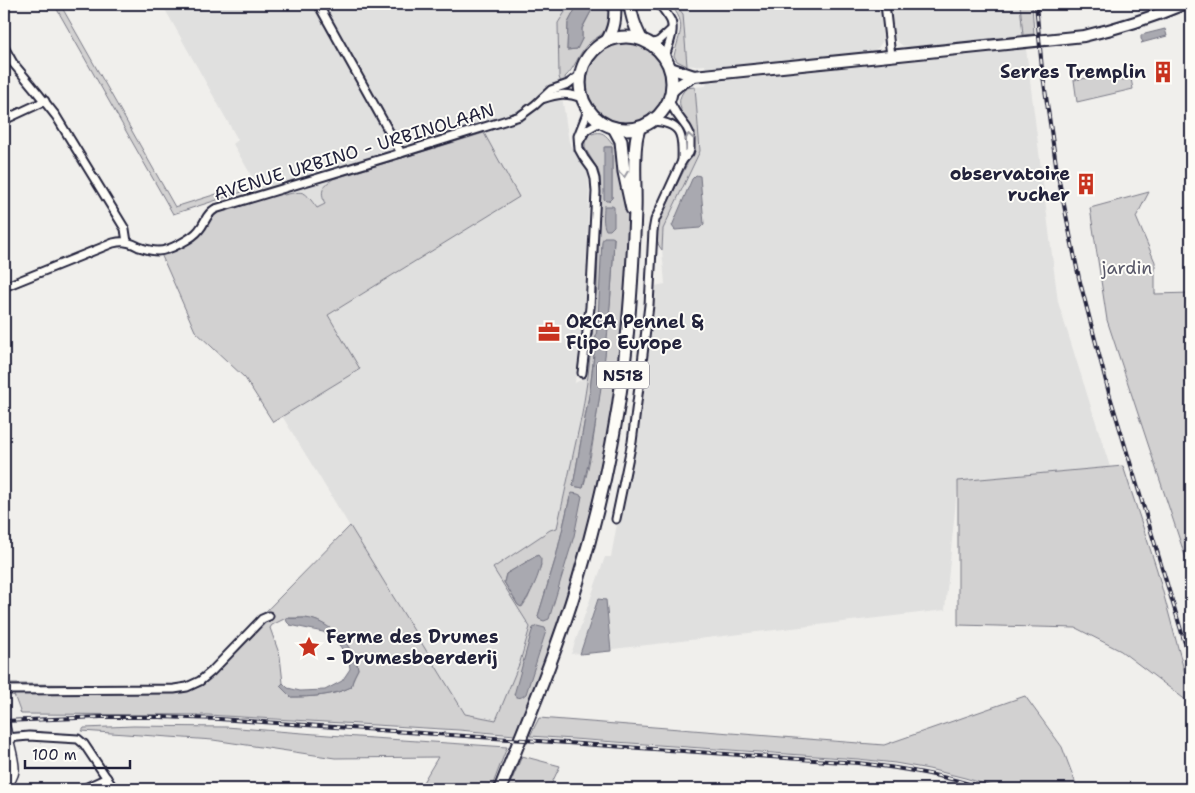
<svg xmlns="http://www.w3.org/2000/svg" width="1195" height="793" font-family="'Shantell Sans',sans-serif">
  <style>
    .built { fill: #e0e0df }
    .green { fill: #d2d1d1; stroke: #7a7a86; fill-rule: evenodd }
    .water { fill: #a9a9b0; stroke: #737381 }
    .lines { fill: none; stroke-linecap: round; stroke-linejoin: round }
    .minor-casing { stroke: #22223b; stroke-width: 11 }
    .tertiary-casing { stroke: #22223b; stroke-width: 12 }
    .secondary-casing { stroke: #22223b; stroke-width: 14 }
    .trunk-casing { stroke: #22223b; stroke-width: 15 }
    .minor { stroke: #fdfcf7; stroke-width: 7 }
    .tertiary { stroke: #fdfcf7; stroke-width: 9 }
    .secondary { stroke: #fdfcf7; stroke-width: 10 }
    .trunk { stroke: #fdfcf7; stroke-width: 11 }
    .rail-casing { stroke: #22223b; stroke-width: 4 }
    .rail { stroke: #fdfcf7; stroke-width: 2; stroke-dasharray: 5.5; stroke-linecap: butt }
    .oneway { stroke: #9a9aa2 }
    .labels { text-anchor: middle; stroke-width: 4; stroke-linejoin: round; paint-order: stroke }
    .shield { fill: #fdfcf7; stroke: #646373; stroke-width: 1 }
    .shield-label { font-size: 16px; font-weight: bold; fill: #22223b }
    .poi-label { font-size: 18px; font-weight: bold; fill: #22223b; stroke: #fdfcf7; text-anchor: end }
    .street-label { font-size: 18px; fill: #22223b; stroke: #fdfcf7 }
    .park-label { font-size: 18px; fill: #575768; stroke: #fdfcf7 }
  </style>
  <rect width="100%" height="100%" fill="#f0efec"/>
  <filter id="ink" filterUnits="userSpaceOnUse"><feTurbulence type="fractalNoise" baseFrequency=".02" numOctaves="2"/><feDisplacementMap in="SourceGraphic" scale="10" xChannelSelector="R" yChannelSelector="G"/><feConvolveMatrix kernelMatrix="1 2 1 2 8 2 1 2 1" color-interpolation-filters="sRGB"/></filter>
  <g filter="url(#ink)">
    <g class="built">
      <path d="M 162,4 L 570,4 L 558,23 L 559,77 L 569,142 L 588,172 L 589,193 L 585,302 L 575,383 L 588,376 L 582,414 L 557,528 L 550,530 L 493,568 L 530,627 L 520,662 L 496,720 L 465,714 L 282,416 L 360,369 L 327,316 L 519,196 L 322,196 L 325,204 L 317,208 L 309,196 L 296,192 L 283,195 L 258,198 L 259,191 L 258,187 L 233,144 L 238,140 Z"/>
      <path d="M 675,4 L 880,4 L 883,34 L 882,42 L 878,48 L 873,51 L 706,68 L 705,65 L 687,66 L 683,14 Z"/>
      <path d="M 890,4 L 1020,4 L 1023,35 L 910,47 L 903,46 L 898,42 L 894,36 Z"/>
      <path d="M 1026,49 L 1058,302 L 1110,467 L 958,481 L 945,610 L 571,654 L 605,557 L 611,557 L 618,518 L 631,461 L 641,403 L 651,334 L 655,286 L 665,284 L 662,250 L 663,229 L 700,151 L 695,87 L 706,86 L 707,82 Z"/>
    </g>
    <g class="green">
      <path d="M 54,4 L 60,4 L 175,207 L 255,182 L 258,187 L 173,214 Z"/>
      <path d="M 570,4 L 578,4 L 568,23 L 567,50 L 577,49 L 582,39 L 582,29 L 595,4 L 613,4 C 611,12 610,23 605,30 C 601,37 592,39 587,45 C 578,55 575,68 565,77 L 566,82 L 561,83 L 559,77 L 558,23 Z"/>
      <path d="M 670,4 L 675,4 L 683,14 L 687,66 L 677,61 L 674,56 C 679,32 688,25 670,4 Z"/>
      <path d="M 1020,4 L 1032,4 L 1034,34 L 1023,35 Z"/>
      <circle cx="627" cy="83" r="40"/>
      <path d="M 1114,74 L 1117,78 L 1122,78 L 1122,80 L 1131,79 L 1133,89 L 1077,102 L 1074,80 Z"/>
      <path d="M 695,87 L 700,151 L 663,229 L 662,250 C 655,242 656,233 658,223 L 691,156 L 690,126 L 680,112 L 681,109 C 678,101 680,95 686,88 Z"/>
      <path d="M 589,131 L 592,134 C 602,130 606,135 612,143 L 616,143 L 629,212 L 630,225 L 627,286 L 622,334 L 609,427 L 587,529 L 566,600 L 537,683 L 515,735 L 459,730 L 208,715 L 21,714 L 10,684 L 178,685 L 194,680 L 219,659 L 350,526 L 465,714 L 496,720 L 520,662 L 530,627 L 493,568 L 550,530 L 557,528 L 582,414 L 588,376 L 597,287 L 600,177 L 598,170 L 585,148 L 585,137 ZM 605,147 L 612,147 L 612,198 L 609,201 ZM 614,238 C 612,295 606,350 598,406 C 594,433 591,462 583,488 L 573,486 L 590,390 L 598,319 ZM 575,493 L 539,619 L 538,616 L 556,557 L 570,497 ZM 538,556 L 541,565 L 528,598 L 522,607 L 518,605 L 504,582 L 506,574 ZM 286,618 L 305,618 L 317,621 L 331,629 L 356,658 L 358,669 L 354,677 L 351,687 C 333,696 311,697 291,697 L 280,686 L 283,683 L 280,656 L 270,628 L 272,625 Z"/>
      <path d="M 484,133 L 519,197 L 328,315 L 360,369 L 273,422 L 245,378 L 195,331 L 161,254 C 170,251 196,240 201,233 C 206,226 208,218 214,212 L 281,191 L 284,195 C 306,190 304,191 317,208 L 325,204 C 320,192 322,186 333,179 Z"/>
      <path d="M 1149,192 L 1136,217 L 1155,262 L 1155,294 L 1191,293 L 1191,574 L 1107,320 L 1090,208 Z"/>
      <path d="M 1123,466 L 1157,570 L 1191,696 L 1191,704 L 1121,651 L 1076,628 L 958,625 L 958,481 Z"/>
      <path d="M 1025,696 L 1062,747 L 1076,784 L 1082,789 L 1001,789 L 965,778 L 929,769 L 895,763 L 858,759 L 530,736 L 539,718 L 884,745 Z"/>
      <path d="M 133,726 L 226,727 L 328,735 L 507,747 L 491,789 L 419,789 L 438,757 L 335,758 L 213,740 L 82,731 L 84,728 Z"/>
      <path d="M 522,756 L 560,766 L 549,789 L 508,789 Z"/>
    </g>
    <g class="water">
      <path d="M 578,4 L 595,4 L 582,28 L 582,39 L 577,49 L 567,50 L 568,23 Z"/>
      <path d="M 1165,29 L 1167,36 L 1141,43 L 1143,42 L 1141,39 L 1141,35 Z"/>
      <path d="M 604,147 L 612,147 L 612,198 L 609,201 L 606,201 L 604,199 Z"/>
      <path d="M 696,175 L 700,176 L 704,224 L 700,228 L 675,230 L 672,226 L 692,179 Z"/>
      <path d="M 604,206 L 612,206 L 614,207 L 614,226 L 610,230 L 606,230 C 602,223 604,213 604,206 Z"/>
      <path d="M 604,237 L 612,237 L 614,238 C 611,322 601,406 583,488 L 573,486 L 590,390 L 598,319 L 602,241 Z"/>
      <path d="M 572,493 L 578,494 L 582,496 L 574,536 L 549,619 L 544,621 L 539,619 L 538,616 L 556,557 L 570,497 Z"/>
      <path d="M 538,555 L 541,559 C 542,572 529,597 521,607 L 518,605 L 504,582 L 506,574 Z"/>
      <path d="M 598,599 L 606,600 L 611,651 L 580,654 Z"/>
      <path d="M 286,618 C 293,619 299,618 305,618 C 329,620 355,647 358,669 L 354,677 L 351,687 C 333,696 311,697 291,697 L 280,686 L 283,683 L 288,688 L 300,691 L 325,690 L 342,681 L 350,669 L 349,660 L 340,646 L 331,636 L 323,632 L 290,625 L 287,622 Z"/>
      <path d="M 537,626 L 545,628 L 546,631 L 526,694 C 521,698 519,699 514,695 L 531,634 L 533,628 Z"/>
    </g>
    <g class="lines">
      <g class="minor-casing">
        <g id="minor">
          <path d="M 318,4 L 401,153"/>
          <path d="M 659,4 C 663,9 668,15 671,21 C 675,32 668,46 665,57"/>
          <path d="M 885,4 L 891,56"/>
          <path d="M 1187,4 L 1191,11"/>
          <path d="M 652,44 L 659,41 L 671,30"/>
          <path d="M 4,47 L 13,63 L 37,92 L 56,116 L 125,229 L 127,242"/>
          <path d="M 542,99 C 558,94 565,92 582,98"/>
          <path d="M 4,120 L 45,101"/>
          <path d="M 653,121 C 682,123 683,135 682,161"/>
          <path d="M 579,142 L 586,130 L 600,122"/>
          <path d="M 4,287 L 113,243 C 117,242 121,241 125,242 C 130,242 135,245 139,247 C 145,249 152,251 158,251 C 169,251 193,238 199,230 C 206,222 205,215 215,209 L 401,153 L 520,116 L 535,105 L 551,90 L 568,84 L 580,75"/>
          <path d="M 582,373 L 590,307 L 596,192 L 595,179 L 592,169 L 584,158 L 579,149 L 578,136 L 586,116 L 587,109"/>
          <path d="M 616,519 L 632,442 L 640,379 L 649,305 L 653,231 L 655,220 L 661,207 L 682,161 L 689,153 L 690,150 L 690,134 L 687,128 L 676,113 L 669,101"/>
          <path d="M 4,690 L 174,689 L 187,687 L 200,681 L 212,671 L 262,619 L 269,616"/>
          <path d="M 7,738 L 29,736 L 78,739 L 84,744 L 114,789"/>
          <path d="M 83,789 L 107,778"/>
        </g>
      </g>
      <g class="tertiary-casing">
        <path id="tertiary" d="M 4,723 C 7,737 15,759 14,771 C 13,778 8,784 4,789"/>
      </g>
      <g class="secondary-casing">
        <g id="secondary">
          <path d="M 670,68 L 694,76 L 1084,36 C 1119,28 1151,18 1184,4"/>
          <path d="M 672,91 L 679,85 L 694,76"/>
        </g>
      </g>
      <g class="trunk-casing">
        <g id="trunk">
          <path d="M 630,4 C 631,17 635,27 641,39"/>
          <circle cx="626" cy="83" r="46"/>
          <path d="M 607,41 C 615,27 615,19 615,4"/>
          <path d="M 614,128 L 621,141 L 624,172 L 632,209"/>
          <path d="M 500,789 C 527,721 556,654 577,584 C 598,515 614,444 623,373 C 630,319 633,265 635,211 C 636,188 633,165 636,143 C 636,138 638,133 639,128"/>
        </g>
      </g>
      <use href="#minor" class="minor"/>
      <use href="#tertiary" class="tertiary"/>
      <use href="#secondary" class="secondary"/>
      <use href="#trunk" class="trunk"/>
      <g class="rail-casing">
        <g id="rail">
          <path d="M 1036,4 L 1042,69 L 1057,171 L 1079,278 L 1109,393 L 1191,663"/>
          <path d="M 4,721 L 101,717 L 160,717 L 219,719 L 858,763 C 902,768 944,775 985,789"/>
        </g>
      </g>
      <use href="#rail" class="rail"/>
    </g>
    <defs><path id="oneway-chevron" d="M-2-3.5L2.5 0L-2 3.5" fill="none" stroke-width="1.6" stroke-linecap="round" stroke-linejoin="round" transform="scale(1.25)"/></defs>
    <g class="oneway">
      <use href="#oneway-chevron" transform="translate(689 137) rotate(-100)"/>
      <use href="#oneway-chevron" transform="translate(624 174) rotate(82)"/>
    </g>
  </g>
  <defs>
    <g id="building-bare" transform="scale(1.725)"><path d="M-4-6H4V6H1V3H-1V6H-4ZM-2.5-4.3h1.7v1.8h-1.7ZM.8-4.3h1.7v1.8H.8ZM-2.5-1h1.7V.8h-1.7ZM.8-1h1.7V.8H.8Z" fill="#c8321e" stroke="#fdfcf7" stroke-width="2.5" paint-order="stroke"/></g>
    <g id="office-bare" transform="scale(1.725)"><path d="M-6-3h4V-5.5h4V-3h4V5H-6ZM-1-4.5V-3h2v-1.5ZM-6 0V1H6V0Z" fill="#c8321e" stroke="#fdfcf7" stroke-width="2.5" paint-order="stroke"/></g>
    <g id="sight-bare" transform="scale(1.725)"><path d="M0-6L1.8-2.2L6-1.7L2.9 1.2L3.7 5.4L0 3.3L-3.7 5.4L-2.9 1.2L-6-1.7L-1.8-2.2Z" fill="#c8321e" stroke="#fdfcf7" stroke-width="2.5" paint-order="stroke"/></g>
  </defs>
  <g fill-rule="evenodd">
    <use href="#building-bare" x="1163" y="72"/>
    <use href="#building-bare" x="1086" y="184"/>
    <use href="#office-bare" x="549" y="332"/>
    <use href="#sight-bare" x="309" y="647"/>
  </g>
  <g class="labels">
    <rect class="shield" x="597" y="361.5" width="52" height="27" rx="4"/>
    <g class="shield-label">
      <text x="623" y="381">N518</text>
    </g>
    <g class="poi-label">
      <text x="1146" y="78">Serres Tremplin</text>
      <text x="1070" y="180">observatoire<tspan x="1070" dy="21">rucher</tspan></text>
      <text x="566" y="328" text-anchor="start">ORCA Pennel &amp;<tspan x="566" dy="21">Flipo Europe</tspan></text>
      <text x="326" y="643" text-anchor="start">Ferme des Drumes<tspan x="326" dy="21">- Drumesboerderij</tspan></text>
    </g>
    <g class="street-label">
      <text transform="translate(354 152) rotate(-17)" y="6">AVENUE URBINO - URBINOLAAN</text>
    </g>
    <g class="park-label">
      <text x="1127" y="274">jardin</text>
    </g>
  </g>
  <rect width="1195" height="793" fill="none" stroke="#fdfcf7" stroke-width="20"/>
  <rect x="10" y="10" width="1175" height="773" fill="none" stroke="#22223b" stroke-width="2" filter="url(#ink)"/>
  <path d="M25 760v8h105v-8" fill="none" stroke="#22223b" stroke-width="2.5"/>
  <text x="32" y="760" font-size="15" fill="#22223b" stroke="#fdfcf7" stroke-width="4" paint-order="stroke">100 m</text>
</svg>
